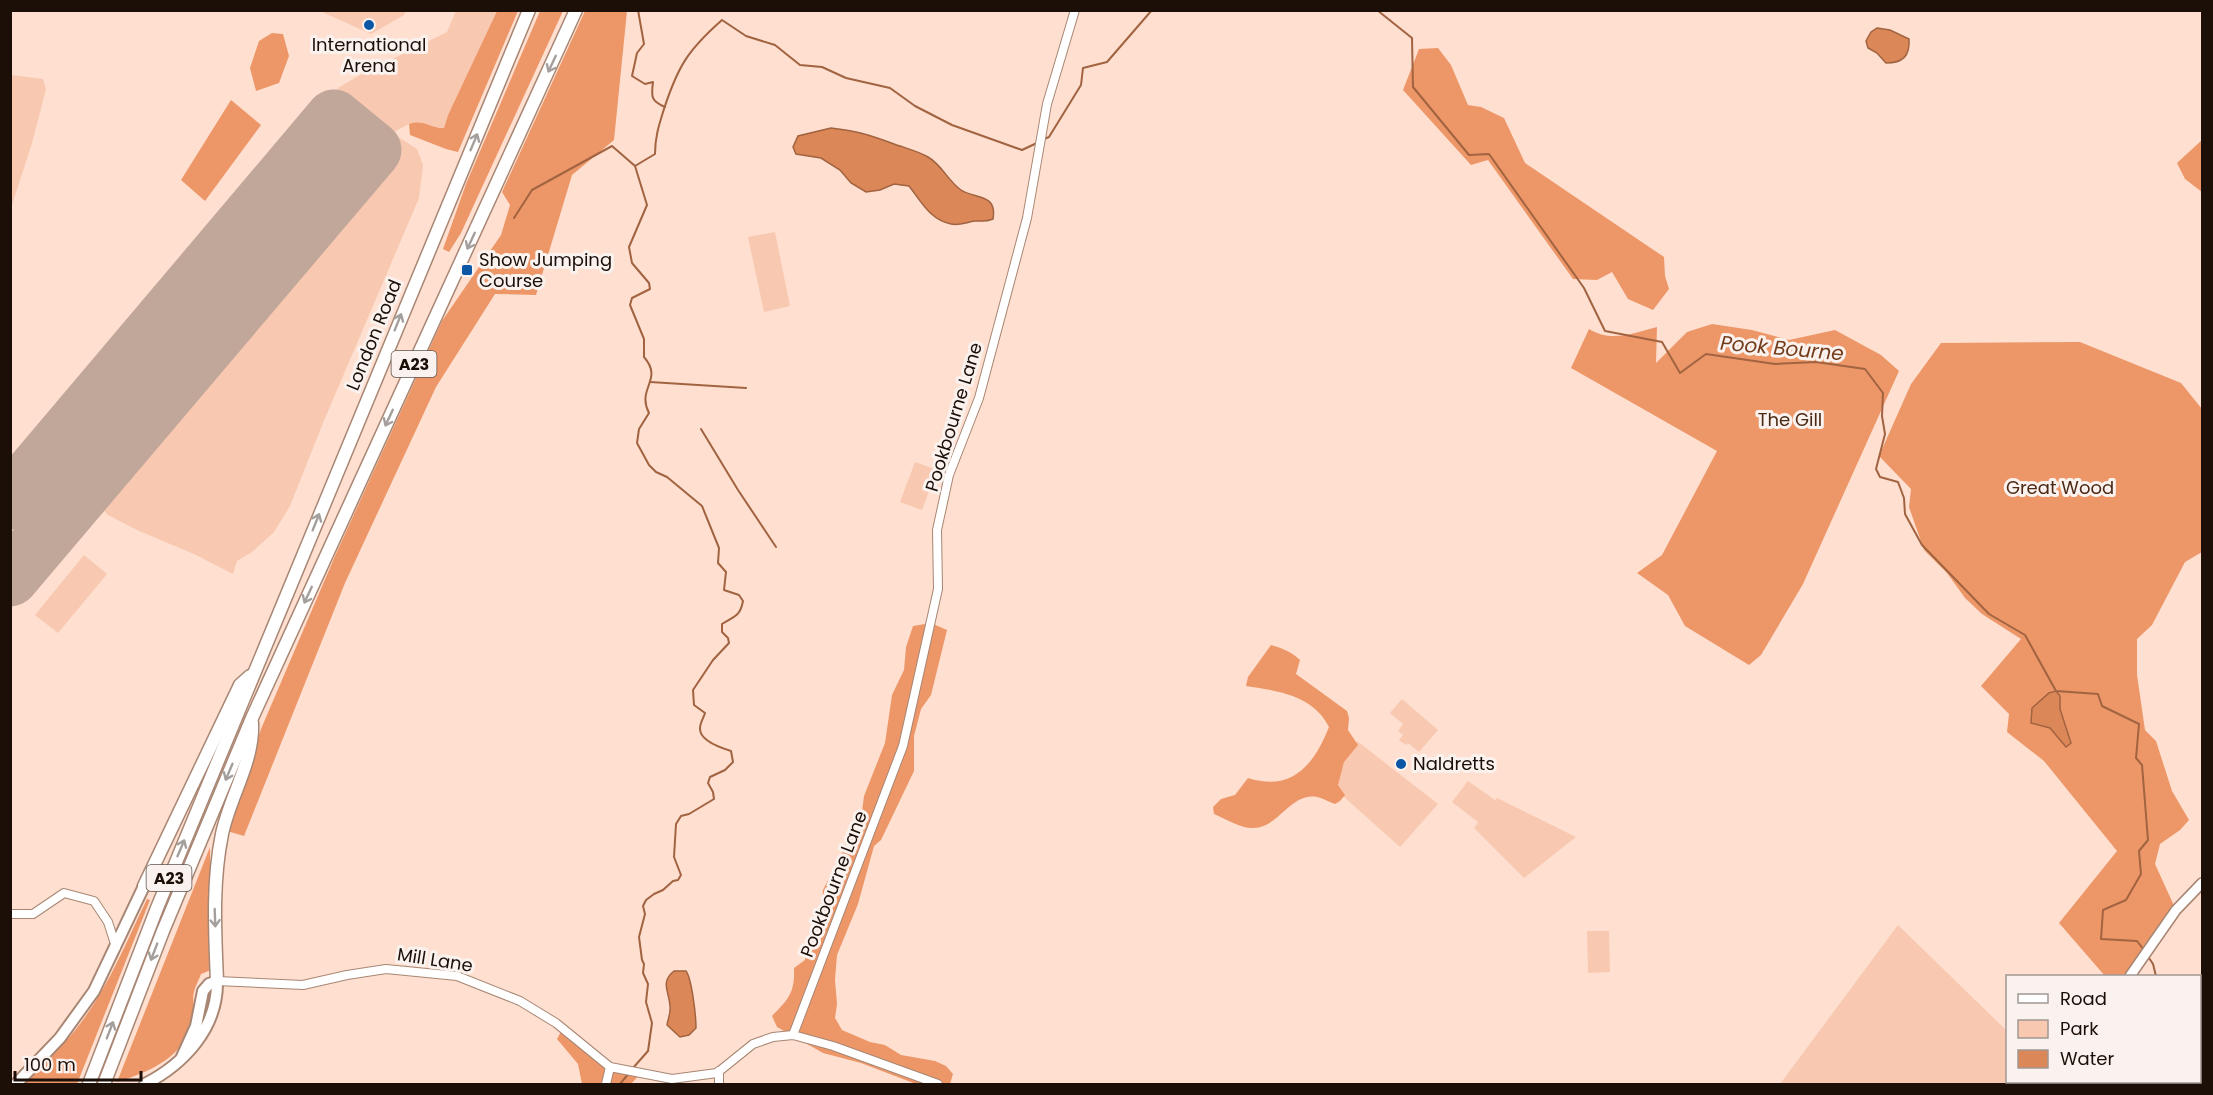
<svg xmlns="http://www.w3.org/2000/svg" width="2213" height="1095" font-family="Poppins,sans-serif">
  <style>
    .green { fill: #f8c9b0 }
    .forest { fill: #ed9768 }
    .water { fill: #db8758; stroke: #a16340; stroke-width: 1.5 }
    .lines { fill: none; stroke-linecap: round; stroke-linejoin: round }
    .stream { stroke: #a16340; stroke-width: 2 }
    .runway { stroke: #c1a79a; stroke-width: 57 }
    .minor-casing { stroke: #a88673; stroke-width: 10 }
    .tertiary-casing { stroke: #a88673; stroke-width: 12 }
    .secondary-casing { stroke: #a88673; stroke-width: 14 }
    .trunk-casing { stroke: #a88673; stroke-width: 15 }
    .minor { stroke: #fff; stroke-width: 8 }
    .tertiary { stroke: #fff; stroke-width: 9 }
    .secondary { stroke: #fff; stroke-width: 10 }
    .trunk { stroke: #fff; stroke-width: 12 }
    .oneway { stroke: #a49f9c }
    .poi-dot { fill: #0b56a5; stroke: #faf2ee; stroke-width: 2 }
    .labels { text-anchor: middle; stroke-width: 6; stroke-linejoin: round; paint-order: stroke }
    .shield { fill: #faf2ee; stroke: #5e534d; stroke-width: 1.5 }
    .shield-label { font-size: 16px; font-weight: bold; fill: #1b0f08 }
    .poi-label { font-size: 18px; fill: #1b0f08; stroke: #faf2ee; text-anchor: start }
    .street-label { font-size: 18px; fill: #1b0f08; stroke: #faf2ee }
    .park-label { font-size: 18px; fill: #4b2915; stroke: #faf2ee }
    .water-label { font-size: 20px; font-style: italic; fill: #733b1a; stroke: #faf2ee }
  </style>
  <rect width="100%" height="100%" fill="#fedfd0"/>
  <g class="green">
    <path d="M 320,11 L 406,11 L 404,15 L 371,34 Z"/>
    <path d="M 456,11 L 497,11 L 448,115 L 444,128 L 409,124 L 392,133 L 417,149 L 423,165 L 419,198 L 323,423 L 290,506 L 274,532 L 252,552 L 237,561 L 233,574 L 196,555 L 137,530 L 108,515 L 86,491 L 373,150 L 391,134 L 323,106 L 338,88 L 360,75 L 447,32 Z"/>
    <path d="M 11,75 L 43,79 L 46,89 L 32,143 L 11,208 Z"/>
    <path d="M 775,232 L 790,306 L 764,312 L 748,237 Z"/>
    <path d="M 915,462 L 937,470 L 922,510 L 900,502 Z"/>
    <path d="M 84,555 L 107,574 L 58,633 L 35,615 Z"/>
    <path d="M 1402,699 L 1438,730 L 1419,752 L 1408,743 L 1406,745 L 1399,740 L 1403,735 L 1398,731 L 1403,724 L 1390,713 Z"/>
    <path d="M 1357,741 L 1438,804 L 1400,847 L 1325,780 Z"/>
    <path d="M 1468,781 L 1495,800 L 1497,798 L 1576,837 L 1524,878 L 1474,828 L 1478,822 L 1452,802 Z"/>
    <path d="M 1898,925 L 2007,1031 L 2008,1082 L 2060,1082 L 2060,1084 L 1780,1084 Z"/>
    <path d="M 1587,931 L 1609,931 L 1610,972 L 1588,973 Z"/>
  </g>
  <g class="forest">
    <path d="M 497,11 L 518,11 L 458,152 L 446,149 L 410,135 L 409,124 C 424,119 431,129 444,128 L 448,115 Z"/>
    <path d="M 540,11 L 563,11 L 461,233 L 449,252 L 443,249 L 466,184 Z"/>
    <path d="M 585,11 L 627,11 L 614,140 L 572,175 L 536,295 L 495,294 L 436,387 L 345,583 L 244,836 L 227,831 L 261,729 L 335,556 L 442,321 L 501,235 L 510,205 L 502,192 Z"/>
    <path d="M 272,33 L 283,34 L 289,56 L 279,83 L 256,91 L 250,68 L 259,41 Z"/>
    <path d="M 1438,48 L 1451,65 L 1468,105 L 1481,107 L 1504,118 L 1525,163 L 1664,257 L 1665,276 L 1669,289 L 1653,310 L 1628,299 L 1612,272 L 1597,280 L 1573,279 L 1488,160 L 1471,165 L 1403,90 L 1419,49 Z"/>
    <path d="M 231,100 L 261,125 L 205,201 L 181,180 Z"/>
    <path d="M 2202,140 L 2202,192 L 2185,179 L 2177,163 Z"/>
    <path d="M 1712,324 L 1752,330 L 1789,340 L 1835,330 L 1881,355 L 1899,371 L 1803,584 L 1761,655 L 1749,665 L 1685,626 L 1668,595 L 1637,573 L 1662,555 L 1717,451 L 1571,368 L 1589,329 C 1612,343 1633,333 1657,327 L 1656,363 L 1687,332 Z"/>
    <path d="M 2080,342 L 2181,383 L 2202,409 L 2202,552 L 2185,562 L 2152,625 L 2137,639 L 2137,675 L 2145,730 L 2156,741 L 2172,791 L 2189,820 L 2180,830 L 2160,844 L 2155,864 L 2176,910 L 2130,976 L 2105,976 L 2059,923 L 2117,851 L 2044,761 L 2007,732 L 2009,714 L 1981,686 L 2021,639 L 1982,614 L 1965,598 L 1947,573 L 1924,550 L 1909,507 L 1911,489 L 1879,456 L 1911,384 L 1941,343 Z"/>
    <path d="M 931,623 L 947,630 L 931,695 L 921,709 L 914,736 L 914,771 L 881,840 L 874,846 L 858,904 L 837,955 L 835,980 L 837,1004 L 835,1018 L 842,1030 L 870,1042 L 885,1045 L 901,1055 L 935,1061 L 946,1066 L 953,1074 L 950,1084 L 916,1084 L 861,1063 L 823,1053 L 777,1027 L 772,1016 C 789,999 795,992 794,968 L 805,960 L 807,941 L 822,908 L 823,890 L 842,853 L 853,822 L 862,812 L 864,796 L 885,743 L 892,695 L 904,670 L 906,647 L 913,626 Z"/>
    <path d="M 1271,645 C 1282,648 1292,652 1300,660 L 1296,674 L 1347,711 L 1349,718 L 1348,730 L 1358,745 L 1344,762 L 1338,785 L 1345,795 L 1340,801 L 1335,804 C 1329,802 1323,798 1317,797 C 1291,792 1278,828 1254,828 C 1241,829 1226,819 1214,814 L 1213,807 L 1221,799 L 1235,795 L 1248,778 C 1292,792 1314,765 1329,727 C 1313,695 1278,691 1246,686 L 1248,677 Z"/>
    <path d="M 210,847 L 211,970 L 201,974 C 199,980 195,986 194,992 C 192,999 195,1008 193,1015 C 188,1056 152,1071 117,1082 Z"/>
    <path d="M 147,899 L 150,900 L 77,1084 L 26,1084 C 31,1068 51,1056 63,1044 C 102,1003 123,949 147,899 Z"/>
    <path d="M 563,1028 L 608,1065 L 641,1073 L 631,1084 L 582,1084 L 578,1064 L 557,1039 Z"/>
  </g>
  <g class="water">
    <path d="M 1877,28 L 1890,30 L 1909,39 C 1910,56 1903,63 1886,63 L 1877,53 L 1868,48 L 1866,41 L 1871,32 Z"/>
    <path d="M 831,128 C 857,131 870,135 894,144 C 905,148 918,151 928,157 C 942,165 948,181 961,190 C 974,199 998,193 993,219 C 986,222 983,221 975,221 C 967,222 959,226 951,224 C 930,220 921,201 909,186 L 894,184 L 880,190 L 866,192 L 851,183 L 840,170 L 821,158 L 796,154 L 793,147 L 798,136 Z"/>
    <path d="M 2056,691 L 2060,696 L 2060,709 L 2071,743 L 2066,747 L 2050,728 L 2031,723 L 2032,708 L 2049,693 Z"/>
    <path d="M 674,971 L 686,971 C 692,979 696,1017 696,1028 L 689,1035 L 680,1037 L 667,1025 C 668,1019 671,1012 670,1006 C 669,991 660,982 674,971 Z"/>
  </g>
  <g class="lines">
    <g class="stream">
      <path d="M 638,10 L 644,44 L 637,53 L 632,76 L 645,84 L 653,82 C 651,97 651,101 665,107"/>
      <path d="M 1377,10 L 1412,38 L 1413,87 L 1469,155 L 1489,154 L 1584,288 L 1605,331 L 1662,342 L 1680,373 L 1706,354 L 1775,364 L 1816,362 L 1865,369 L 1883,393 L 1882,416 L 1885,434 L 1876,469 L 1880,477 L 1898,482 L 1904,498 L 1905,514 L 1922,545 L 1989,614 L 2025,635 L 2056,691 L 2098,694 L 2102,706 L 2139,724 L 2136,758 L 2142,765 L 2148,840 L 2139,851 L 2141,874 L 2126,900 L 2103,910 L 2101,939 L 2137,941 L 2144,950"/>
      <path d="M 1044,139 L 1049,137 L 1081,85 L 1083,68 L 1107,62 L 1152,10"/>
      <path d="M 635,166 L 655,154 C 655,137 659,125 664,109 C 678,66 688,50 722,20 L 746,36 L 775,45 L 800,65 L 822,67 L 846,78 L 890,88 L 915,106 L 952,125 L 1022,150 L 1039,142"/>
      <path d="M 514,218 L 532,190 L 612,146 L 635,166"/>
      <path d="M 650,382 L 746,388"/>
      <path d="M 701,429 L 738,490 L 776,547"/>
      <path d="M 2147,955 L 2153,964 L 2156,976"/>
      <path d="M 2200,1015 L 2202,1014"/>
      <path d="M 633,1068 L 648,1051 L 652,1023 L 646,1002 L 648,984 L 643,973 L 644,964 L 642,960 L 639,937 L 645,914 L 643,906 L 646,900 L 654,894 L 663,890 L 673,881 L 678,880 L 681,875 L 674,857 L 676,824 L 681,816 L 689,814 L 714,799 L 713,792 L 708,783 L 710,777 L 725,770 L 733,762 L 731,751 C 721,748 699,741 700,728 C 700,723 704,717 705,713 L 694,705 L 693,690 L 713,660 L 729,643 L 728,638 L 722,632 L 722,624 C 734,616 740,617 743,601 L 739,595 L 724,590 L 726,572 L 718,563 L 719,548 L 702,506 L 667,477 L 656,472 L 649,465 L 637,443 L 639,429 L 649,413 C 636,388 664,380 644,357 L 644,339 L 630,305 L 632,298 L 650,289 L 649,283 L 632,263 L 629,247 L 647,205 L 635,166"/>
      <path d="M 620,1084 L 629,1073"/>
    </g>
    <path class="runway" d="M 10,501 L 334,118 L 373,150 L 10,578"/>
    <g class="minor-casing">
      <g id="minor">
        <path d="M 10,914 L 33,914 L 64,893 L 94,901 L 108,922 L 116,947"/>
        <path d="M 217,981 L 303,985 L 347,975 L 386,969 L 457,976 L 520,1001 L 556,1023 L 610,1067 L 672,1079 L 717,1073 L 753,1044 L 773,1037 L 793,1035 L 833,1046 L 938,1084"/>
        <path d="M 793,1035 L 903,746 L 938,589 L 937,530 L 949,475 L 979,398 L 1027,218 L 1047,104 L 1075,10"/>
        <path d="M 606,1084 L 610,1067"/>
        <path d="M 719,1084 L 719,1071"/>
      </g>
    </g>
    <g class="tertiary-casing">
      <g id="tertiary">
        <path d="M 2130,976 L 2176,910 L 2202,883"/>
        <path d="M 2060,1084 L 2062,1082"/>
      </g>
    </g>
    <g class="secondary-casing">
      <g id="secondary">
        <path d="M 16,1084 L 60,1038 L 94,991 L 144,886"/>
        <path d="M 145,1084 C 184,1064 218,1028 217,981 L 209,984 L 203,991 L 196,1026 L 181,1059"/>
      </g>
    </g>
    <g class="trunk-casing">
      <g id="trunk">
        <path d="M 144,886 L 240,685 L 250,676"/>
        <path d="M 217,981 C 215,932 212,883 222,834 C 230,796 254,761 252,723"/>
        <path d="M 89,1084 L 157,908 L 529,10"/>
        <path d="M 104,1084 L 163,931 L 252,718 L 576,10"/>
      </g>
    </g>
    <use href="#minor" class="minor"/>
    <use href="#tertiary" class="tertiary"/>
    <use href="#secondary" class="secondary"/>
    <use href="#trunk" class="trunk"/>
  </g>
  <defs><path id="oneway-shaft" d="M-6 0H5M1.5-3L5.5 0L1.5 3" fill="none" stroke-width="1.6" stroke-linecap="round" stroke-linejoin="round" transform="scale(1.5)"/></defs>
  <g class="oneway">
    <use href="#oneway-shaft" transform="translate(552 64) rotate(115)"/>
    <use href="#oneway-shaft" transform="translate(474 142) rotate(-67)"/>
    <use href="#oneway-shaft" transform="translate(471 241) rotate(115)"/>
    <use href="#oneway-shaft" transform="translate(398 322) rotate(-68)"/>
    <use href="#oneway-shaft" transform="translate(389 418) rotate(115)"/>
    <use href="#oneway-shaft" transform="translate(316 522) rotate(-68)"/>
    <use href="#oneway-shaft" transform="translate(308 595) rotate(115)"/>
    <use href="#oneway-shaft" transform="translate(229 772) rotate(113)"/>
    <use href="#oneway-shaft" transform="translate(181 848) rotate(-67)"/>
    <use href="#oneway-shaft" transform="translate(215 918) rotate(88)"/>
    <use href="#oneway-shaft" transform="translate(154 952) rotate(111)"/>
    <use href="#oneway-shaft" transform="translate(110 1030) rotate(-69)"/>
  </g>
  <g class="poi-dot">
    <circle cx="369" cy="25" r="6"/>
    <rect x="461" y="264" width="12" height="12" rx="3"/>
    <circle cx="1401" cy="764" r="6"/>
  </g>
  <g class="labels">
    <g class="shield">
      <rect x="391.5" y="351" width="45" height="26" rx="4.5"/>
      <rect x="146.5" y="865" width="45" height="26" rx="4.5"/>
    </g>
    <g class="shield-label">
      <text x="414" y="370">A23</text>
      <text x="169" y="884">A23</text>
    </g>
    <g class="poi-label">
      <text x="369" y="51" text-anchor="middle">International<tspan x="369" dy="21">Arena</tspan></text>
      <text x="479" y="266">Show Jumping<tspan x="479" dy="21">Course</tspan></text>
      <text x="1413" y="770">Naldretts</text>
    </g>
    <g class="street-label">
      <text transform="translate(374 335) rotate(-68)" y="6">London Road</text>
      <text transform="translate(954 417) rotate(-73)" y="6">Pookbourne Lane</text>
      <text transform="translate(834 884) rotate(-69)" y="6">Pookbourne Lane</text>
      <text transform="translate(435 960) rotate(9)" y="6">Mill Lane</text>
    </g>
    <g class="park-label">
      <text x="1790" y="426">The Gill</text>
      <text x="2060" y="494">Great Wood</text>
    </g>
    <g class="water-label">
      <text transform="translate(1782 348) rotate(5)" y="7">Pook Bourne</text>
    </g>
  </g>
  <rect width="2213" height="1095" fill="none" stroke="#1b0f08" stroke-width="24"/>
  <rect x="2006" y="975" width="195" height="108" fill="#faf2ee" stroke="#a19792" stroke-width="1.5"/>
  <rect x="2018" y="994" width="30" height="9" fill="#ffffff" stroke="#a19792" stroke-width="1.5"/>
  <text x="2060" y="1005" font-size="18" fill="#1b0f08">Road</text>
  <rect x="2018" y="1020" width="30" height="18" fill="#f8c9b0" stroke="#a19792" stroke-width="1.5"/>
  <text x="2060" y="1035" font-size="18" fill="#1b0f08">Park</text>
  <rect x="2018" y="1050" width="30" height="18" fill="#db8758" stroke="#a19792" stroke-width="1.5"/>
  <text x="2060" y="1065" font-size="18" fill="#1b0f08">Water</text>
  <path d="M15 1071v9h126v-9" fill="none" stroke="#1b0f08" stroke-width="3"/>
  <text x="24" y="1071" font-size="18" fill="#1b0f08" stroke="#faf2ee" stroke-width="4.5" paint-order="stroke">100 m</text>
</svg>
